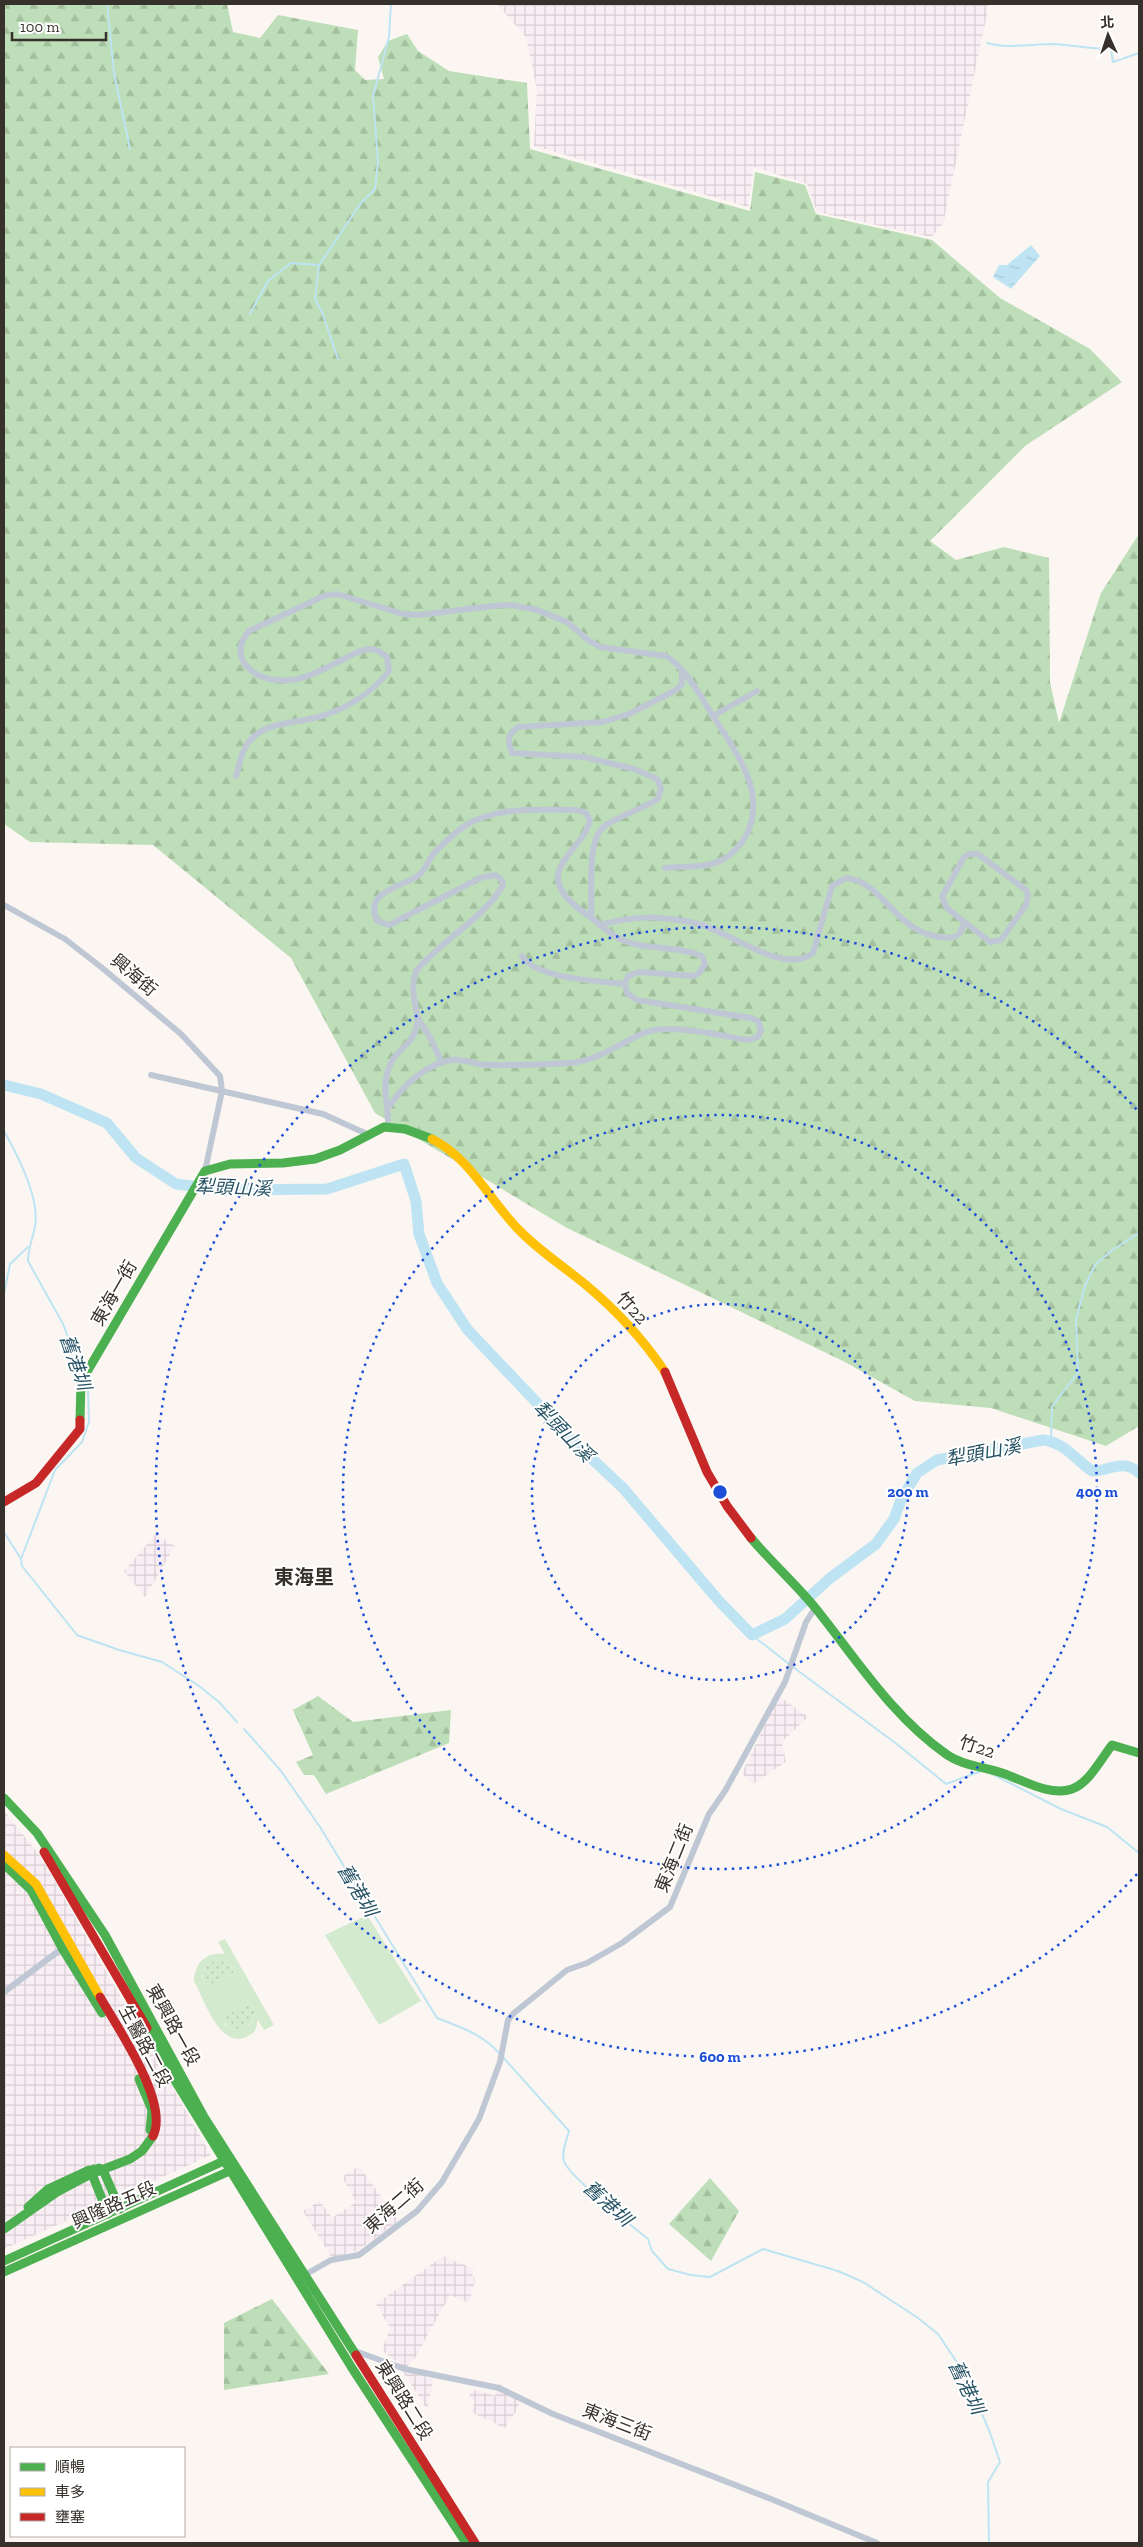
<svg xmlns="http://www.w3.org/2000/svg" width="1143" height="2547" font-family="'Zilla Slab','Noto Sans TC',serif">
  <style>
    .industrial { fill: url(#industrial-grid) }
    .grass { fill: url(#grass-dots) }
    .forest { fill: url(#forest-firs) }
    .pitch { fill: #d3eace; fill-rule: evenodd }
    .water { fill: url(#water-ripples) }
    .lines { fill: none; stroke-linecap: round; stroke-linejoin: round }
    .stream { stroke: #bee4f3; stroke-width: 2 }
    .river { stroke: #bee4f3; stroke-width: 11 }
    .street { stroke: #bfc7d4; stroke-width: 6 }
    .fast { stroke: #4caf50; stroke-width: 9 }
    .slow { stroke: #ffc107; stroke-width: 9 }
    .jam { stroke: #c62828; stroke-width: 9 }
    .ring { fill: none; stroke: #1d4ed8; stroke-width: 2.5; stroke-dasharray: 2.5 5 }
    .labels { text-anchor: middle; stroke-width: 4; stroke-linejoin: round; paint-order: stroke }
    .street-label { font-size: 18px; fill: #36312b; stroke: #fff }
    .water-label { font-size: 19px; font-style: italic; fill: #275364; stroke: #fff }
    .quarter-label { font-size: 20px; font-weight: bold; fill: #36312b; stroke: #fff }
    .centre { fill: #1d4ed8; stroke: #fff; stroke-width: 2.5 }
    .ring-label { font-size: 15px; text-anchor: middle; font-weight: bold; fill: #1d4ed8; stroke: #fff; stroke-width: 4; stroke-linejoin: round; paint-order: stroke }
  </style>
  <defs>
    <pattern id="industrial-grid" width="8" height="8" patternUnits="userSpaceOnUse" patternTransform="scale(1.25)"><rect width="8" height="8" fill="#faeef5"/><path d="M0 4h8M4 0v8" fill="none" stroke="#d7cdd2"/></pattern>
    <pattern id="grass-dots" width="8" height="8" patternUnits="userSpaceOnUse" patternTransform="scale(1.25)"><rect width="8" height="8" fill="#d3eace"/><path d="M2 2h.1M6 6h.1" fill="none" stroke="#b6c9b1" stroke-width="1.8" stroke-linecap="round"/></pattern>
    <pattern id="forest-firs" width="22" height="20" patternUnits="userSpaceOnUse" patternTransform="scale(1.25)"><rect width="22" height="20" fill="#bddeb8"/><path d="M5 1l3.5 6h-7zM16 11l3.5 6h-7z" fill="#a3bf9e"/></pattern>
    <pattern id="water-ripples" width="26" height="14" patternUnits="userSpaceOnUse" patternTransform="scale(1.25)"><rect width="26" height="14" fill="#bee4f3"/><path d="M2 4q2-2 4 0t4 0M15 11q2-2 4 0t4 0" fill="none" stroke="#a4c4d0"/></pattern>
  </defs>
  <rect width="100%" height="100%" fill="#fbf6f1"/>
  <g class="industrial">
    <path d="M 497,4 L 989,4 L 943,224 L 931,237 L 817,212 L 807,184 L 754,167 L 748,207 L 534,146 L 537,89 L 526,37 Z"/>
    <path d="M 156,1534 L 175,1546 L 145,1597 L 124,1571 Z"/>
    <path d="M 779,1696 L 808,1717 L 782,1742 L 786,1762 L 753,1784 L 742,1773 Z"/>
    <path d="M 4,1811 L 41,1857 L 211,2155 L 4,2249 Z"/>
    <path d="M 359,2166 L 399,2221 L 357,2251 L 332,2258 L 303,2211 L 320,2201 L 332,2218 L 356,2202 L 342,2177 Z"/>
    <path d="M 443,2256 L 474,2269 L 472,2277 L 475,2278 L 474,2286 L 469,2303 L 450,2295 L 415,2358 L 405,2369 L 382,2350 L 390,2328 L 376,2304 Z"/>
    <path d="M 403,2372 L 434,2378 L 427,2409 Z"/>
    <path d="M 499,2384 L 520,2396 L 518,2408 L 505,2428 L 471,2412 L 475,2401 L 469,2398 L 471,2391 L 477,2390 L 495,2396 Z"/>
  </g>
  <g class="grass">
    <path d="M 218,1960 L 229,1964 L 235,1972 L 206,1987 C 199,1973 203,1964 218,1960 Z"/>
    <path d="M 250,2002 L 255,2011 C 254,2031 231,2036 221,2018 Z"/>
  </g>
  <g class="forest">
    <path d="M 4,4 L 227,4 L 233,32 L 260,38 L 278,15 L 358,30 L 355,70 L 365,80 L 384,79 L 378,57 L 388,41 L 407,34 L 418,51 L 449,71 L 527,83 L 530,149 L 750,211 L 755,172 L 805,185 L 816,214 L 932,240 L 1000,298 L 1090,349 L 1122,382 L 1025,446 L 930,541 L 956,560 L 1004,547 L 1049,558 L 1050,682 L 1059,723 L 1101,593 L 1139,534 L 1139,1426 L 1106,1446 L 991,1408 L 915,1401 L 843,1361 L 567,1228 L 375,1113 L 291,958 L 153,845 L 30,842 L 4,824 Z"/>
    <path d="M 318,1696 L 353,1722 L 451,1710 L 449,1743 L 326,1794 L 314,1775 L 304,1775 L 296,1762 L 313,1755 L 293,1710 Z"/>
    <path d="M 710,2178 L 739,2211 L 711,2261 L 669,2224 Z"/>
    <path d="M 272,2299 L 329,2374 L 224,2390 L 224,2323 Z"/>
  </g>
  <g class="pitch">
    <path d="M 367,1915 L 421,2001 L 379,2025 L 325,1935 Z"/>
    <path d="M 225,1939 L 274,2025 L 264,2030 L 258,2020 L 255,2031 C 223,2060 205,2001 194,1981 C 195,1962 206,1952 225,1954 L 218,1942 ZM 218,1960 L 229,1964 L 235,1972 L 206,1987 C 198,1973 203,1964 218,1960 ZM 250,2002 L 255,2011 C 254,2030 239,2032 225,2025 L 222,2018 Z"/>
  </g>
  <path class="water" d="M 1031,245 L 1040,256 L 1011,289 L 993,277 L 999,265 L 1007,265 Z"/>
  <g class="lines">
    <g class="stream">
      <path d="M 107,4 L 114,73 L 130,149"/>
      <path d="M 987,43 C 1009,49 1031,44 1053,44 C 1072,45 1090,49 1111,49 L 1113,62 L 1139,53"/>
      <path d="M 250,314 L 268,281 L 291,263 L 319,265"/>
      <path d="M 338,359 L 322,312 L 315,299 L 319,265 L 361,203 L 375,189 L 378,162 L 373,96 L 389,37 L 391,4"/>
      <path d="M 4,1131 C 17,1154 40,1199 35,1226 C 33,1238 28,1248 28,1261 L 63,1324 L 82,1374"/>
      <path d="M 4,1294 L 10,1264 L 28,1247"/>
      <path d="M 85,1383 L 88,1390 L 89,1422 L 82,1442 L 55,1470 L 21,1559 L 22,1566 L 77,1635 L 119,1650 L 162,1662 L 199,1686 L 219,1702 L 237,1722"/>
      <path d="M 1051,1441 L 1052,1407 L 1078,1372 L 1076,1319 L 1085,1286 L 1095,1265 L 1111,1251 L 1139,1233"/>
      <path d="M 4,1532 L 21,1559"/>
      <path d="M 752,1635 L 789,1664"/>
      <path d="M 793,1667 L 898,1745 L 946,1784 L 984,1770"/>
      <path d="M 244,1729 L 281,1771 L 320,1827 L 437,2018 C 460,2027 482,2034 499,2053"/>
      <path d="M 988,1772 L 1061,1809 L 1107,1827 L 1139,1853"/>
      <path d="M 502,2056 L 569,2131 C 567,2140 561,2151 564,2161 C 568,2176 632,2226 648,2239 L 652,2251 L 668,2269 L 691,2275 L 710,2277 L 763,2249 L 838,2271 L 863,2282 L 918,2318 L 938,2334 L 964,2373 L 989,2430 L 1000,2462 L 988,2482 L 989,2543"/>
    </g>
    <path class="river" d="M 4,1085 L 41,1094 L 107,1123 L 136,1158 L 176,1184 L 223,1190 L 327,1189 L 404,1164 L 416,1201 L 419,1234 L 437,1283 L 467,1329 L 573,1441 L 623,1488 L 719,1601 L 752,1635 L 785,1619 L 829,1579 L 876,1544 L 894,1519 L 901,1500 L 917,1473 L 937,1460 L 1043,1440 C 1064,1442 1076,1460 1092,1471 C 1110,1471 1123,1458 1139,1473"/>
    <g class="street">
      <path d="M 236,776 C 240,765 240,753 248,743 C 264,721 294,724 318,717 C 346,709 371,694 389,671 L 387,657 C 382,653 377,649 370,649 C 363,649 355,653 348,657 C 319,671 292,690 258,675 C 251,671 243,664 241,656 C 239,646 243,638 249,631 L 324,596 L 337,594 L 403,614 L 419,615 L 493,606 L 511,605 L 537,610 L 567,622 L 588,640 L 600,647 L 666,656 C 687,669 700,696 713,716 L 757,691"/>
      <path d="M 969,854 L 978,854 L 1026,890 L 1028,895 L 1026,905 L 1001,940 L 990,942 L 947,908 L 942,897 L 964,857 Z"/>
      <path d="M 665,868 C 682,866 707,868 722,860 C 733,854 740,846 746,836 C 768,793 736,752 713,716"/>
      <path d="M 4,905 L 65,939 L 101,967 L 181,1034 L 220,1076 L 222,1091 L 205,1171"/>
      <path d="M 591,917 C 593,895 585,838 606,825 C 622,815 641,809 658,799 L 661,788 L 657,779 L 634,769 L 584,757 L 512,753 C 507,740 507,735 518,727 L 603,722 L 629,714 L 676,690 L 682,684 L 682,672"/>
      <path d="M 600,925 C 636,915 658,916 695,923 C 726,929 784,977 813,953 L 832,886 L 846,878 C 875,880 892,916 916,929 C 926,935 952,943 960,933 C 962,930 963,925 964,922"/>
      <path d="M 522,956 C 536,979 599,981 625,984"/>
      <path d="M 417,1017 L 431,1039 L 442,1063"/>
      <path d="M 151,1075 L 323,1114 L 367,1134"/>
      <path d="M 388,1127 C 389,1102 379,1083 393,1059 C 399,1050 411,1043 415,1032 C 423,1014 407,995 416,971 C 439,942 486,917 503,885 L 501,879 L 495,875 L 480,878 L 389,925 L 377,921 C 364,893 397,888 416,877 C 428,870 428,856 439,848 C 448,840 457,830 468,824 C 500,806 541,810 577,810 L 586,813 L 590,820 C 586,841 556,860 558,879 C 559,894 575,906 586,914 C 598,922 608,933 620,939 C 646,951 676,945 702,956 L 705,964 L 699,973 L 694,976 L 639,972 L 628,976 L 625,984 L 627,993 L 637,1000 L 751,1018 L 758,1021 L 761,1030 L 758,1037 L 748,1040 C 721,1036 671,1023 646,1032 C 619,1043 599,1061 569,1063 C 541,1065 513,1065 485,1065 C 474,1064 462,1058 451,1060 C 426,1064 402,1086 389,1107"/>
      <path d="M 4,1992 L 64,1947"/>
      <path d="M 301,2277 L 331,2260 L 359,2255 L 417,2211 L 442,2182 L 479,2119 L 500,2062 L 508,2020 L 514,2013 L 567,1970 L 587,1963 L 622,1943 L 670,1907 L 709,1814 L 725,1791 L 785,1682 L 806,1622 L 815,1608"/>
      <path d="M 352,2350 L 405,2369 L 499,2388 L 553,2414 L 771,2499 L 877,2543"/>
    </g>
    <g class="fast">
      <path d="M 80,1420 L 81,1382 L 205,1171 L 230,1164 L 283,1163 L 315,1159 L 340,1150 L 384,1127 L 405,1129 L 432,1139"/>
      <path d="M 751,1538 C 772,1563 797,1585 817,1610 C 857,1660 893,1717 946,1754 C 964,1767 990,1767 1010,1776 C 1028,1783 1052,1796 1072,1789 C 1089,1783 1101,1759 1112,1745 L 1139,1753"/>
      <path d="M 4,1798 L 37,1833 L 105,1935 L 204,2117 L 356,2355"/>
      <path d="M 4,1864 L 31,1890 L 62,1948 L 102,2013"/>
      <path d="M 147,2028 L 177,2084 L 352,2368 L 466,2543"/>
      <path d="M 139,2079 L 152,2110 L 150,2130"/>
      <path d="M 99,2168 L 103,2170 L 120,2209"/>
      <path d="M 94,2169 L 92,2174 L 108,2214"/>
      <path d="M 28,2207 L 48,2189 L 89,2170"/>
      <path d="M 4,2229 L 57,2192 L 91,2174 L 130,2159 L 142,2151 L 153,2136"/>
      <path d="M 4,2261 L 228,2159"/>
      <path d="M 4,2272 L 234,2169"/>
    </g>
    <g class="slow">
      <path d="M 432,1139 C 471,1159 488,1198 518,1229 C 538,1250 563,1266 586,1285 C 616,1310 643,1339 665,1372"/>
      <path d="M 4,1855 L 36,1884 L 100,1997"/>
    </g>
    <g class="jam">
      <path d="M 665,1372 L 707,1472 L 727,1506 L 751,1538"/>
      <path d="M 4,1502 L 36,1483 L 80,1429 L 80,1420"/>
      <path d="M 44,1852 L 147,2028"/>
      <path d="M 100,1997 C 117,2027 170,2103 153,2136"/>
      <path d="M 356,2355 L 475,2543"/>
    </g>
  </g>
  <g class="ring">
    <circle cx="720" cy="1492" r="188"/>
    <circle cx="720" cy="1492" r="377"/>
    <path d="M1137 1874A565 565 0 1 1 1137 1110"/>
  </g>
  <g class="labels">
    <g class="street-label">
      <text transform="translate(134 975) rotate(40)" y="6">興海街</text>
      <text transform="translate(114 1293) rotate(-60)" y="6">東海一街</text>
      <text transform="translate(632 1308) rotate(47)" y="6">竹22</text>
      <text transform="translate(977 1747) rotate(18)" y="6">竹22</text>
      <text transform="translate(674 1858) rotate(-68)" y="6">東海二街</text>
      <text transform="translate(173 2025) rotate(61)" y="6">東興路一段</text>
      <text transform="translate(145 2046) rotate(62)" y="6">生醫路二段</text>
      <text transform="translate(114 2205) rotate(-24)" y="6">興隆路五段</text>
      <text transform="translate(394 2206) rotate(-41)" y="6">東海二街</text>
      <text transform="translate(404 2400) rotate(58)" y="6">東興路二段</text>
      <text transform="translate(617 2422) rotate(21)" y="6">東海三街</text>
    </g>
    <g class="water-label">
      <text transform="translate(233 1187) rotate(2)" y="7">犁頭山溪</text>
      <text transform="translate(76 1362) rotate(71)" y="7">舊港圳</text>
      <text transform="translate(564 1431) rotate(46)" y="7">犁頭山溪</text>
      <text transform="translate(983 1452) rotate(-11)" y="7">犁頭山溪</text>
      <text transform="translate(358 1890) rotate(59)" y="7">舊港圳</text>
      <text transform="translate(608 2203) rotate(42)" y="7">舊港圳</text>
      <text transform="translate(967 2387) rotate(64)" y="7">舊港圳</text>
    </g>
    <g class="quarter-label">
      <text x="304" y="1584">東海里</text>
    </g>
  </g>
  <circle cx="720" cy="1492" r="8" class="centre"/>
  <g class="ring-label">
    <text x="908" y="1497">200 m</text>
    <text x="1097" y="1497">400 m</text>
    <text x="720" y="2062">600 m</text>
  </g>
  <rect width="1143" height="2547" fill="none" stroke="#36312b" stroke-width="10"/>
  <rect x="10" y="2447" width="175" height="90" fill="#ffffff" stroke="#afadaa"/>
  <rect x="20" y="2463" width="25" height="8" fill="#4caf50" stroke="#afadaa"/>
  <text x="55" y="2472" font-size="15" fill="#36312b">順暢</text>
  <rect x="20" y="2488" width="25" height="8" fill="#ffc107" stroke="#afadaa"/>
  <text x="55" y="2497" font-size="15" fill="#36312b">車多</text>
  <rect x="20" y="2513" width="25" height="8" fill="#c62828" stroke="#afadaa"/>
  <text x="55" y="2522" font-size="15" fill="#36312b">壅塞</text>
  <g transform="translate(1108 35) rotate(357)" stroke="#ffffff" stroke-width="4" paint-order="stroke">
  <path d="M0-4L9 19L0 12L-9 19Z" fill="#36312b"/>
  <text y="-8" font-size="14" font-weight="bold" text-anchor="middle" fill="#36312b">北</text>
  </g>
  <path d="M12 32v8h94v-8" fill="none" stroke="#36312b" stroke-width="2.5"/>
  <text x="20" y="32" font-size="15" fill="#36312b" stroke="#ffffff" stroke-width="4" paint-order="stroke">100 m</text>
</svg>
